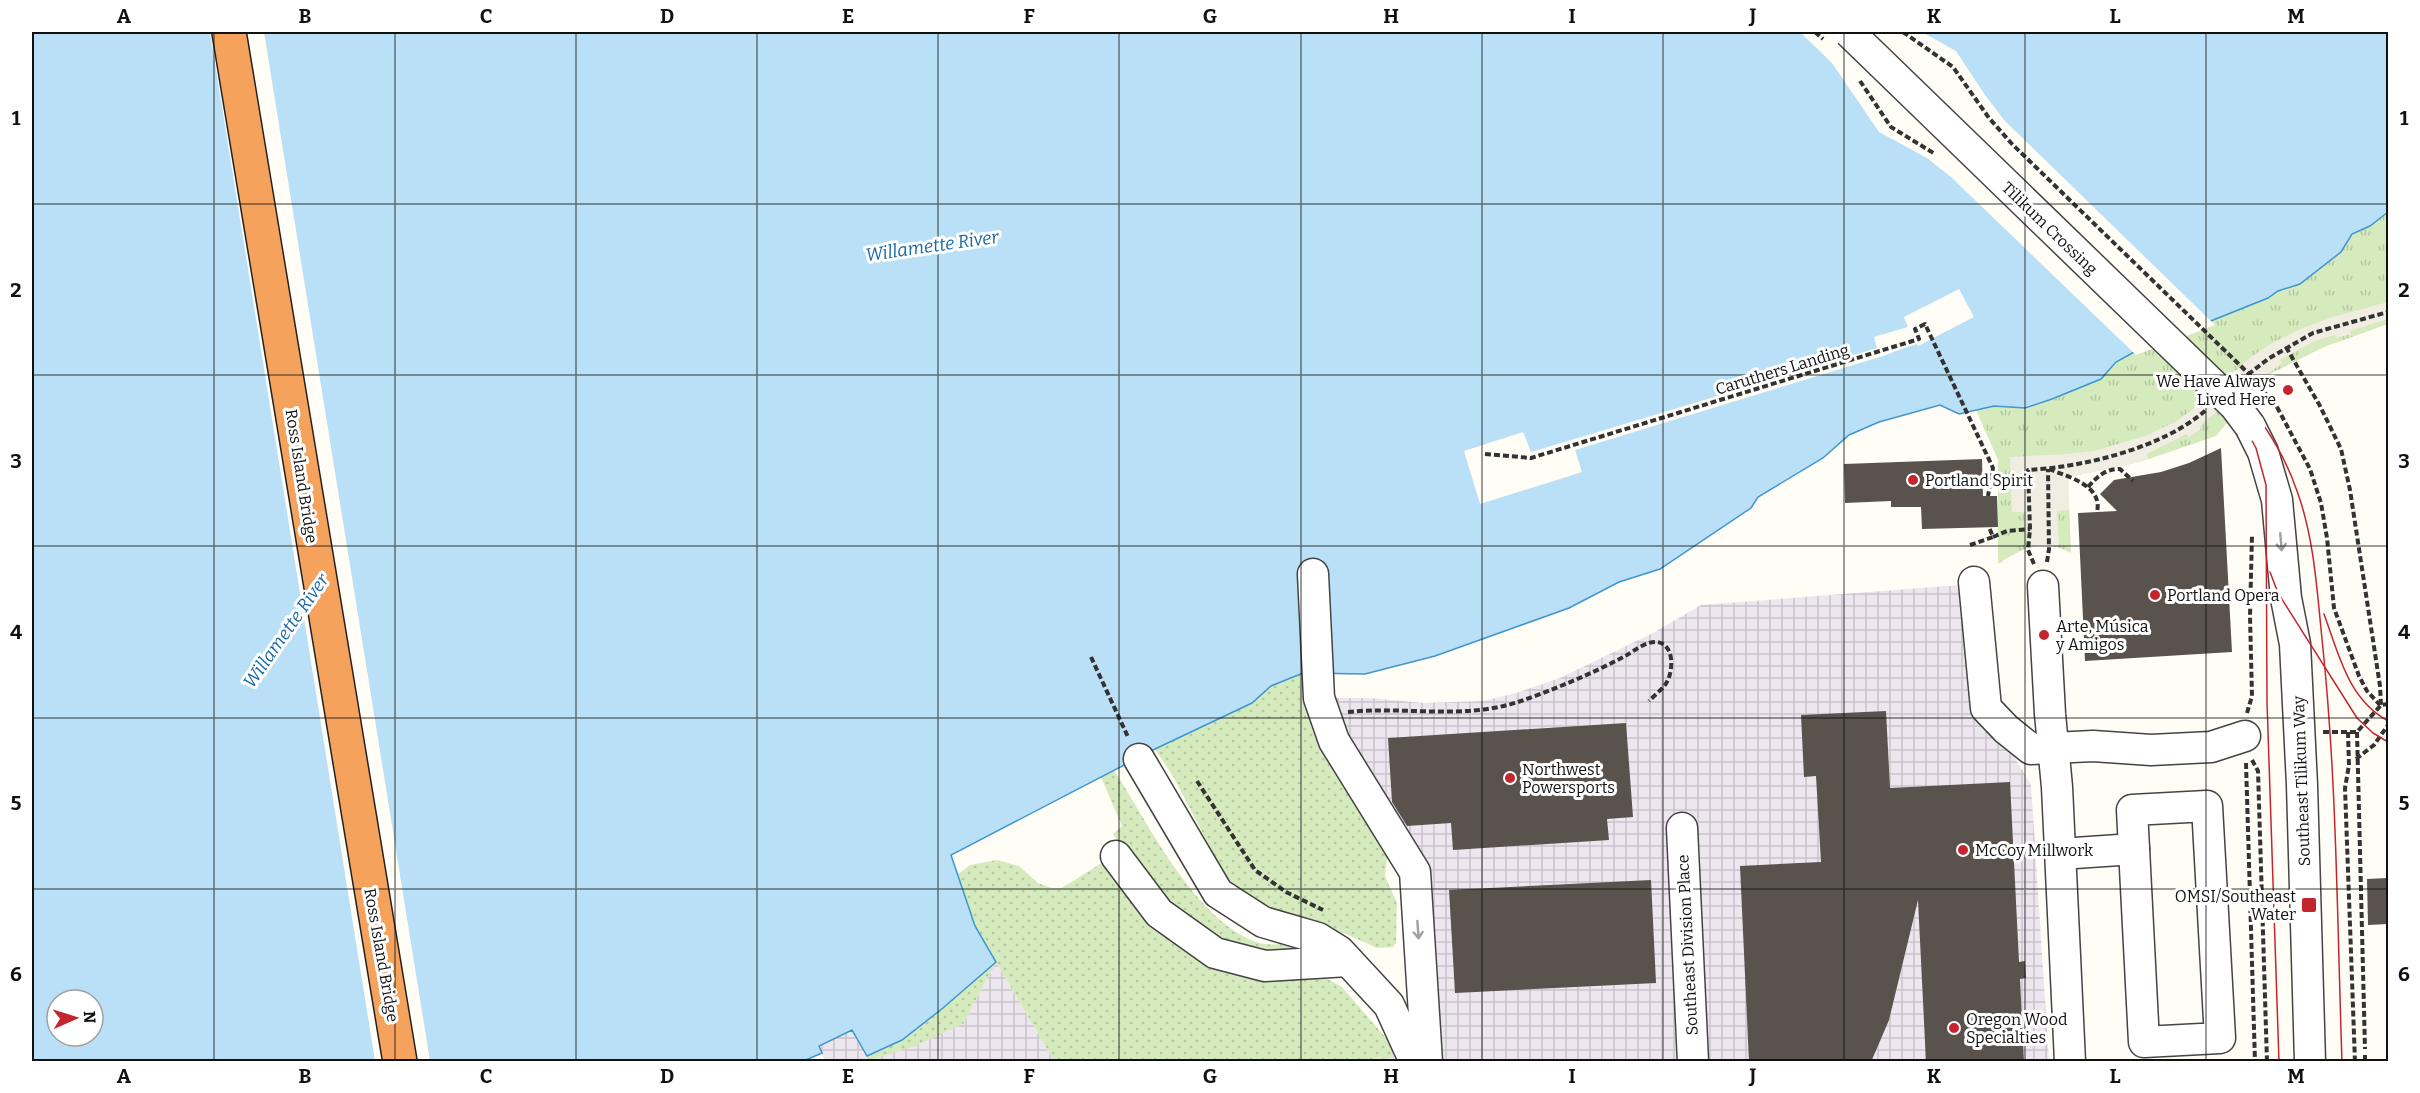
<svg xmlns="http://www.w3.org/2000/svg" width="2420" height="1093" font-family="Bitter,serif">
  <style>
    .industrial { fill: url(#industrial-grid) }
    .grass { fill: url(#grass-dots) }
    .park { fill: url(#park-tufts) }
    .plaza { fill: #f1ede2 }
    .water { fill: #b9e0f7; stroke: #3f96cf; stroke-width: 1.5; fill-rule: evenodd }
    .pier { fill: #fffdf5 }
    .building { fill: #5a524d }
    .lines { fill: none; stroke-linecap: round; stroke-linejoin: round }
    .minor-casing { stroke: #444; stroke-width: 33 }
    .highway-casing { stroke: #222; stroke-width: 36 }
    .path { stroke: #333; stroke-width: 4; stroke-dasharray: 6 3; stroke-linecap: butt }
    .minor { stroke: #fff; stroke-width: 30 }
    .highway { stroke: #f5a25d; stroke-width: 33 }
    .tram { stroke: #c4262e; stroke-width: 1.5 }
    .minor-bridge-casing { stroke: #444; stroke-width: 33; stroke-linecap: butt }
    .path-bridge { stroke: #333; stroke-width: 4; stroke-dasharray: 6 3; stroke-linecap: butt }
    .minor-bridge { stroke: #fff; stroke-width: 30 }
    .oneway { stroke: #a0a0a0 }
    .grid { fill: none; stroke: #111; stroke-width: 1.5; stroke-opacity: 0.55 }
    .poi-dot { fill: #c4262e; stroke: #fff; stroke-width: 2 }
    .labels { text-anchor: middle; stroke-width: 6; stroke-linejoin: round; paint-order: stroke }
    .street-label { font-size: 16px; fill: #111; stroke: #fff }
    .poi-label { font-size: 16px; fill: #111; stroke: #fff; text-anchor: start }
    .water-label { font-size: 18px; font-style: italic; fill: #1768a6; stroke: #fff }
    .neatline { fill: none; stroke: #111; stroke-width: 2 }
    .grid-label { font-size: 20px; text-anchor: middle; font-weight: bold; fill: #111 }
  </style>
  <defs>
    <pattern id="industrial-grid" width="8" height="8" patternUnits="userSpaceOnUse" patternTransform="scale(1.5)"><rect width="8" height="8" fill="#eee6ef"/><path d="M0 4h8M4 0v8" fill="none" stroke="#cbc4cc"/></pattern>
    <pattern id="grass-dots" width="8" height="8" patternUnits="userSpaceOnUse" patternTransform="scale(1.5)"><rect width="8" height="8" fill="#d5ebbd"/><path d="M2 2h.1M6 6h.1" fill="none" stroke="#b6c8a1" stroke-width="1.8" stroke-linecap="round"/></pattern>
    <pattern id="park-tufts" width="24" height="20" patternUnits="userSpaceOnUse" patternTransform="scale(1.5)"><rect width="24" height="20" fill="#d5ebbd"/><path d="M3 7l-1-3M5 7V3M7 7l1-3M15 17l-1-3M17 17v-4M19 17l1-3" fill="none" stroke="#b6c8a1"/></pattern>
  </defs>
  <rect width="100%" height="100%" fill="#fffdf5"/>
  <g class="industrial">
    <path d="M 1960,585 L 1971,684 L 2031,785 L 2049,1061 L 1317,1061 L 1392,1058 L 1392,1045 L 1417,1044 L 1406,881 L 1304,707 L 1314,698 L 1370,698 L 1424,703 L 1483,701 L 1516,693 L 1560,678 L 1653,633 L 1701,605 Z"/>
    <path d="M 996,962 L 1054,1061 L 825,1061 L 819,1046 L 927,995 L 963,1024 Z"/>
  </g>
  <g class="grass">
    <path d="M 1303,673 L 1304,707 L 1388,849 L 1385,876 L 1397,903 L 1396,943 L 1393,947 L 1377,948 L 1346,934 L 1313,922 L 1271,913 L 1228,882 L 1174,778 L 1155,749 L 1252,703 L 1271,686 Z"/>
    <path d="M 1114,770 C 1149,824 1194,919 1256,942 C 1270,947 1282,942 1297,946 L 1297,951 L 1280,957 L 1218,944 L 1159,903 L 1113,834 L 1122,826 L 1101,777 Z"/>
    <path d="M 997,860 L 1019,866 L 1038,883 L 1052,888 L 1062,888 L 1105,861 L 1149,916 L 1311,976 L 1328,979 L 1342,987 L 1392,1045 L 1393,1058 L 1317,1062 L 1054,1061 L 996,962 L 963,1024 L 915,1046 L 868,1061 L 867,1056 L 902,1040 L 943,1008 L 996,962 L 975,926 L 957,875 L 970,865 Z"/>
  </g>
  <path class="park" d="M 2388,212 L 2388,324 L 2324,347 L 2268,375 L 2216,436 L 2140,462 L 2068,477 L 2071,553 C 2043,537 2023,548 1998,564 L 1998,460 L 1976,410 L 1994,406 L 2025,408 L 2052,399 L 2101,379 L 2116,362 L 2136,351 L 2268,298 L 2278,291 L 2300,284 L 2341,252 L 2352,234 L 2371,226 Z"/>
  <path class="plaza" d="M 2388,302 L 2388,319 L 2350,331 L 2351,334 L 2336,338 L 2335,335 L 2315,341 L 2280,360 L 2282,363 L 2205,421 L 2200,426 L 2201,429 L 2189,437 L 2186,434 L 2147,454 L 2148,459 L 2140,462 L 2068,477 L 2069,510 L 2057,511 L 2059,546 L 2043,545 L 2027,548 L 2026,512 L 2012,512 L 2010,457 L 2067,454 L 2094,451 L 2145,436 L 2175,422 L 2192,410 L 2251,357 L 2274,342 L 2303,328 L 2333,317 Z"/>
  <path class="water" d="M 32,32 L 2388,32 L 2388,212 L 2370,226 L 2352,234 L 2341,252 L 2300,284 L 2278,291 L 2268,298 L 2136,351 L 2116,362 L 2101,379 L 2052,399 L 2025,408 L 1994,406 L 1959,414 L 1940,405 L 1879,422 L 1849,435 L 1823,458 L 1758,497 L 1751,508 L 1660,569 L 1619,582 L 1569,608 L 1435,656 L 1365,674 L 1303,673 L 1271,686 L 1252,703 L 1155,749 L 951,855 L 975,926 L 996,962 L 943,1008 L 902,1040 L 867,1056 L 852,1030 L 819,1046 L 822,1053 L 801,1062 L 32,1061 ZM 57,1000 L 93,1000 L 93,1036 L 57,1036 Z"/>
  <g class="pier">
    <path d="M 210,32 L 264,32 L 430,1061 L 375,1061 Z"/>
    <path d="M 1800,32 L 1922,32 L 1956,51 L 1985,95 L 2005,121 L 2215,325 L 2136,355 L 1951,177 L 1927,158 L 1879,132 L 1832,63 Z"/>
    <path d="M 1959,289 L 1974,317 L 1918,346 L 1917,344 L 1907,347 L 1883,356 L 1575,450 L 1582,472 L 1480,504 L 1464,451 L 1523,432 L 1531,452 L 1877,348 L 1874,337 L 1908,327 L 1904,317 Z"/>
  </g>
  <g class="building">
    <path d="M 2221,448 L 2232,652 L 2085,661 L 2078,513 L 2117,511 L 2100,494 L 2114,480 L 2161,472 L 2189,463 Z"/>
    <path d="M 1982,459 L 1983,496 L 1997,496 L 1998,527 L 1922,529 L 1921,507 L 1891,507 L 1891,501 L 1845,503 L 1844,464 Z"/>
    <path d="M 1886,711 L 1890,788 L 2010,782 L 2019,962 L 2025,961 L 2026,978 L 2020,979 L 2024,1062 L 1926,1062 L 1918,900 L 1889,1020 L 1871,1062 L 1749,1062 L 1740,866 L 1821,862 L 1816,776 L 1804,777 L 1801,715 Z"/>
    <path d="M 1626,723 L 1633,817 L 1607,819 L 1609,840 L 1453,850 L 1451,823 L 1407,826 L 1392,802 L 1388,738 Z"/>
    <path d="M 2388,878 L 2388,924 L 2368,925 L 2367,879 Z"/>
    <path d="M 1651,880 L 1656,983 L 1455,993 L 1449,890 Z"/>
  </g>
  <g class="lines">
    <g class="minor-casing">
      <g id="minor">
        <path d="M 2250,426 L 2263,452 L 2277,500 L 2286,598 L 2295,644 L 2302,785 L 2310,1062"/>
        <path d="M 1313,574 L 1319,698 L 1334,741 L 1415,872 L 1427,1062"/>
        <path d="M 1974,582 L 1986,708 L 2006,729 L 2031,749 L 2093,746 L 2151,750 L 2211,747 L 2245,736"/>
        <path d="M 2043,586 L 2050,714 L 2057,787 L 2070,1062"/>
        <path d="M 1139,759 L 1218,893 L 1263,922 L 1318,938 L 1339,951 L 1389,1005 L 1415,1062"/>
        <path d="M 2207,806 L 2220,1038 L 2144,1042 L 2132,810 Z"/>
        <path d="M 1682,828 L 1693,1062"/>
        <path d="M 2060,854 L 2134,849"/>
        <path d="M 1116,856 L 1159,913 L 1215,953 L 1265,966 L 1348,961"/>
      </g>
    </g>
    <g class="highway-casing">
      <path id="highway" d="M 229,32 L 400,1062"/>
    </g>
    <g class="path">
      <path d="M 2286,347 L 2320,406 L 2341,449 L 2350,490 L 2380,686 L 2381,705"/>
      <path d="M 2241,380 L 2268,359 L 2313,333 L 2388,312"/>
      <path d="M 2277,407 L 2310,469 L 2321,503 L 2327,538 L 2334,608 L 2359,676 L 2367,691 L 2380,705"/>
      <path d="M 1485,454 L 1531,458 L 1919,339 L 1915,329 L 1925,324 L 1993,468 L 1988,496"/>
      <path d="M 2049,469 C 2068,477 2103,485 2097,512"/>
      <path d="M 2088,487 C 2098,476 2105,469 2120,469 L 2133,481"/>
      <path d="M 1993,537 L 2007,531 L 2030,529"/>
      <path d="M 1970,545 L 1993,537 L 1989,527"/>
      <path d="M 2047,562 L 2049,549 L 2048,469"/>
      <path d="M 2034,564 L 2028,550 L 2030,529 L 2028,470 C 2084,467 2163,448 2206,410"/>
      <path d="M 1091,657 L 1128,737"/>
      <path d="M 1348,712 C 1404,706 1463,720 1518,702 C 1553,690 1594,673 1627,655 C 1635,650 1647,641 1657,642 C 1675,644 1674,673 1665,685 C 1661,690 1654,696 1649,701"/>
      <path d="M 2247,713 L 2252,696 L 2250,616 L 2252,535"/>
      <path d="M 2323,732 L 2357,732 L 2381,705 L 2388,704"/>
      <path d="M 2348,732 L 2349,765 L 2345,788 L 2355,1062"/>
      <path d="M 2357,732 L 2365,1049"/>
      <path d="M 2356,759 L 2374,745 L 2388,725"/>
      <path d="M 2252,760 L 2258,771 L 2267,1062"/>
      <path d="M 2246,763 L 2255,1062"/>
      <path d="M 1197,781 L 1255,870 L 1286,892 L 1323,910"/>
      <path d="M 2365,1055 L 2365,1062"/>
    </g>
    <use href="#minor" class="minor"/>
    <use href="#highway" class="highway"/>
    <g class="tram">
      <path d="M 1844,32 L 2222,399 L 2240,419 L 2256,448 L 2266,485 L 2267,702 L 2279,1062"/>
      <path d="M 1868,32 L 2231,384 C 2260,416 2283,450 2297,491 C 2314,537 2317,590 2322,639 C 2337,779 2337,920 2342,1062"/>
      <path d="M 2270,572 L 2278,593 L 2357,718 L 2373,733 L 2388,742"/>
      <path d="M 2324,614 C 2339,655 2348,699 2388,721"/>
    </g>
    <g class="minor-bridge-casing">
      <path id="minor-bridge" d="M 1849,32 L 2235,406 L 2250,426"/>
    </g>
    <g class="path-bridge">
      <path d="M 1815,32 L 1823,39"/>
      <path d="M 1903,32 L 1953,67 L 1989,118 L 2012,144 L 2249,374 L 2277,407"/>
      <path d="M 1860,81 L 1891,127 L 1935,154"/>
    </g>
    <use href="#minor-bridge" class="minor-bridge"/>
  </g>
  <defs><path id="oneway-shaft" d="M-6 0H5M1.5-3L5.5 0L1.5 3" fill="none" stroke-width="1.6" stroke-linecap="round" stroke-linejoin="round" transform="scale(1.5)"/></defs>
  <g class="oneway">
    <use href="#oneway-shaft" transform="translate(2281 542) rotate(85)"/>
    <use href="#oneway-shaft" transform="translate(1418 930) rotate(86)"/>
  </g>
  <path class="grid" d="M 214,32 L 214,1062M 395,32 L 395,1062M 576,32 L 576,1062M 757,32 L 757,1062M 938,32 L 938,1062M 1119,32 L 1119,1062M 1301,32 L 1301,1062M 1482,32 L 1482,1062M 1663,32 L 1663,1062M 1844,32 L 1844,1062M 2025,32 L 2025,1062M 2206,32 L 2206,1062M 32,204 L 2388,204M 32,375 L 2388,375M 32,546 L 2388,546M 32,718 L 2388,718M 32,889 L 2388,889"/>
  <g class="poi-dot">
    <circle cx="2288" cy="390" r="6"/>
    <circle cx="1913" cy="480" r="6"/>
    <circle cx="2155" cy="595" r="6"/>
    <circle cx="2044" cy="635" r="6"/>
    <circle cx="1510" cy="778" r="6"/>
    <circle cx="1963" cy="850" r="6"/>
    <rect x="2301" y="897" width="16" height="16" rx="3"/>
    <circle cx="1954" cy="1028" r="6"/>
  </g>
  <g class="labels">
    <g class="street-label">
      <text transform="translate(2050 228) rotate(44)" y="6">Tilikum Crossing</text>
      <text transform="translate(1782 369) rotate(-17)" y="6">Caruthers Landing</text>
      <text transform="translate(302 476) rotate(81)" y="6">Ross Island Bridge</text>
      <text transform="translate(2301 781) rotate(-92)" y="6">Southeast Tilikum Way</text>
      <text transform="translate(1687 945) rotate(-93)" y="6">Southeast Division Place</text>
      <text transform="translate(382 955) rotate(80)" y="6">Ross Island Bridge</text>
    </g>
    <g class="poi-label">
      <text x="2276" y="387" text-anchor="end">We Have Always<tspan x="2276" dy="18">Lived Here</tspan></text>
      <text x="1925" y="486">Portland Spirit</text>
      <text x="2167" y="601">Portland Opera</text>
      <text x="2056" y="632">Arte, Música<tspan x="2056" dy="18">y Amigos</tspan></text>
      <text x="1522" y="775">Northwest<tspan x="1522" dy="18">Powersports</tspan></text>
      <text x="1975" y="856">McCoy Millwork</text>
      <text x="2296" y="902" text-anchor="end">OMSI/Southeast<tspan x="2296" dy="18">Water</tspan></text>
      <text x="1966" y="1025">Oregon Wood<tspan x="1966" dy="18">Specialties</tspan></text>
    </g>
    <g class="water-label">
      <text transform="translate(932 246) rotate(-8)" y="6">Willamette River</text>
      <text transform="translate(286 631) rotate(-55)" y="6">Willamette River</text>
    </g>
  </g>
  <rect width="2420" height="1093" fill="none" stroke="#ffffff" stroke-width="66"/>
  <g transform="translate(75 1018) rotate(87)"><circle r="28" fill="#ffffff" stroke="#a0a0a0" stroke-width="1.5"/>
  <path d="M0-4.5L10 22L0 15L-10 22Z" fill="#c4262e"/>
  <text y="-9" font-size="16" font-weight="bold" text-anchor="middle" fill="#111111">N</text>
  </g>
  <rect x="33" y="33" width="2354" height="1027" class="neatline"/>
  <g class="grid-label">
    <text x="124" y="23">A</text>
    <text x="305" y="23">B</text>
    <text x="486" y="23">C</text>
    <text x="667" y="23">D</text>
    <text x="848" y="23">E</text>
    <text x="1029" y="23">F</text>
    <text x="1210" y="23">G</text>
    <text x="1391" y="23">H</text>
    <text x="1572" y="23">I</text>
    <text x="1753" y="23">J</text>
    <text x="1934" y="23">K</text>
    <text x="2115" y="23">L</text>
    <text x="2296" y="23">M</text>
    <text x="16" y="125">1</text>
    <text x="2404" y="125">1</text>
    <text x="16" y="297">2</text>
    <text x="2404" y="297">2</text>
    <text x="16" y="468">3</text>
    <text x="2404" y="468">3</text>
    <text x="16" y="639">4</text>
    <text x="2404" y="639">4</text>
    <text x="16" y="810">5</text>
    <text x="2404" y="810">5</text>
    <text x="16" y="981">6</text>
    <text x="2404" y="981">6</text>
    <text x="124" y="1083">A</text>
    <text x="305" y="1083">B</text>
    <text x="486" y="1083">C</text>
    <text x="667" y="1083">D</text>
    <text x="848" y="1083">E</text>
    <text x="1029" y="1083">F</text>
    <text x="1210" y="1083">G</text>
    <text x="1391" y="1083">H</text>
    <text x="1572" y="1083">I</text>
    <text x="1753" y="1083">J</text>
    <text x="1934" y="1083">K</text>
    <text x="2115" y="1083">L</text>
    <text x="2296" y="1083">M</text>
  </g>
</svg>
